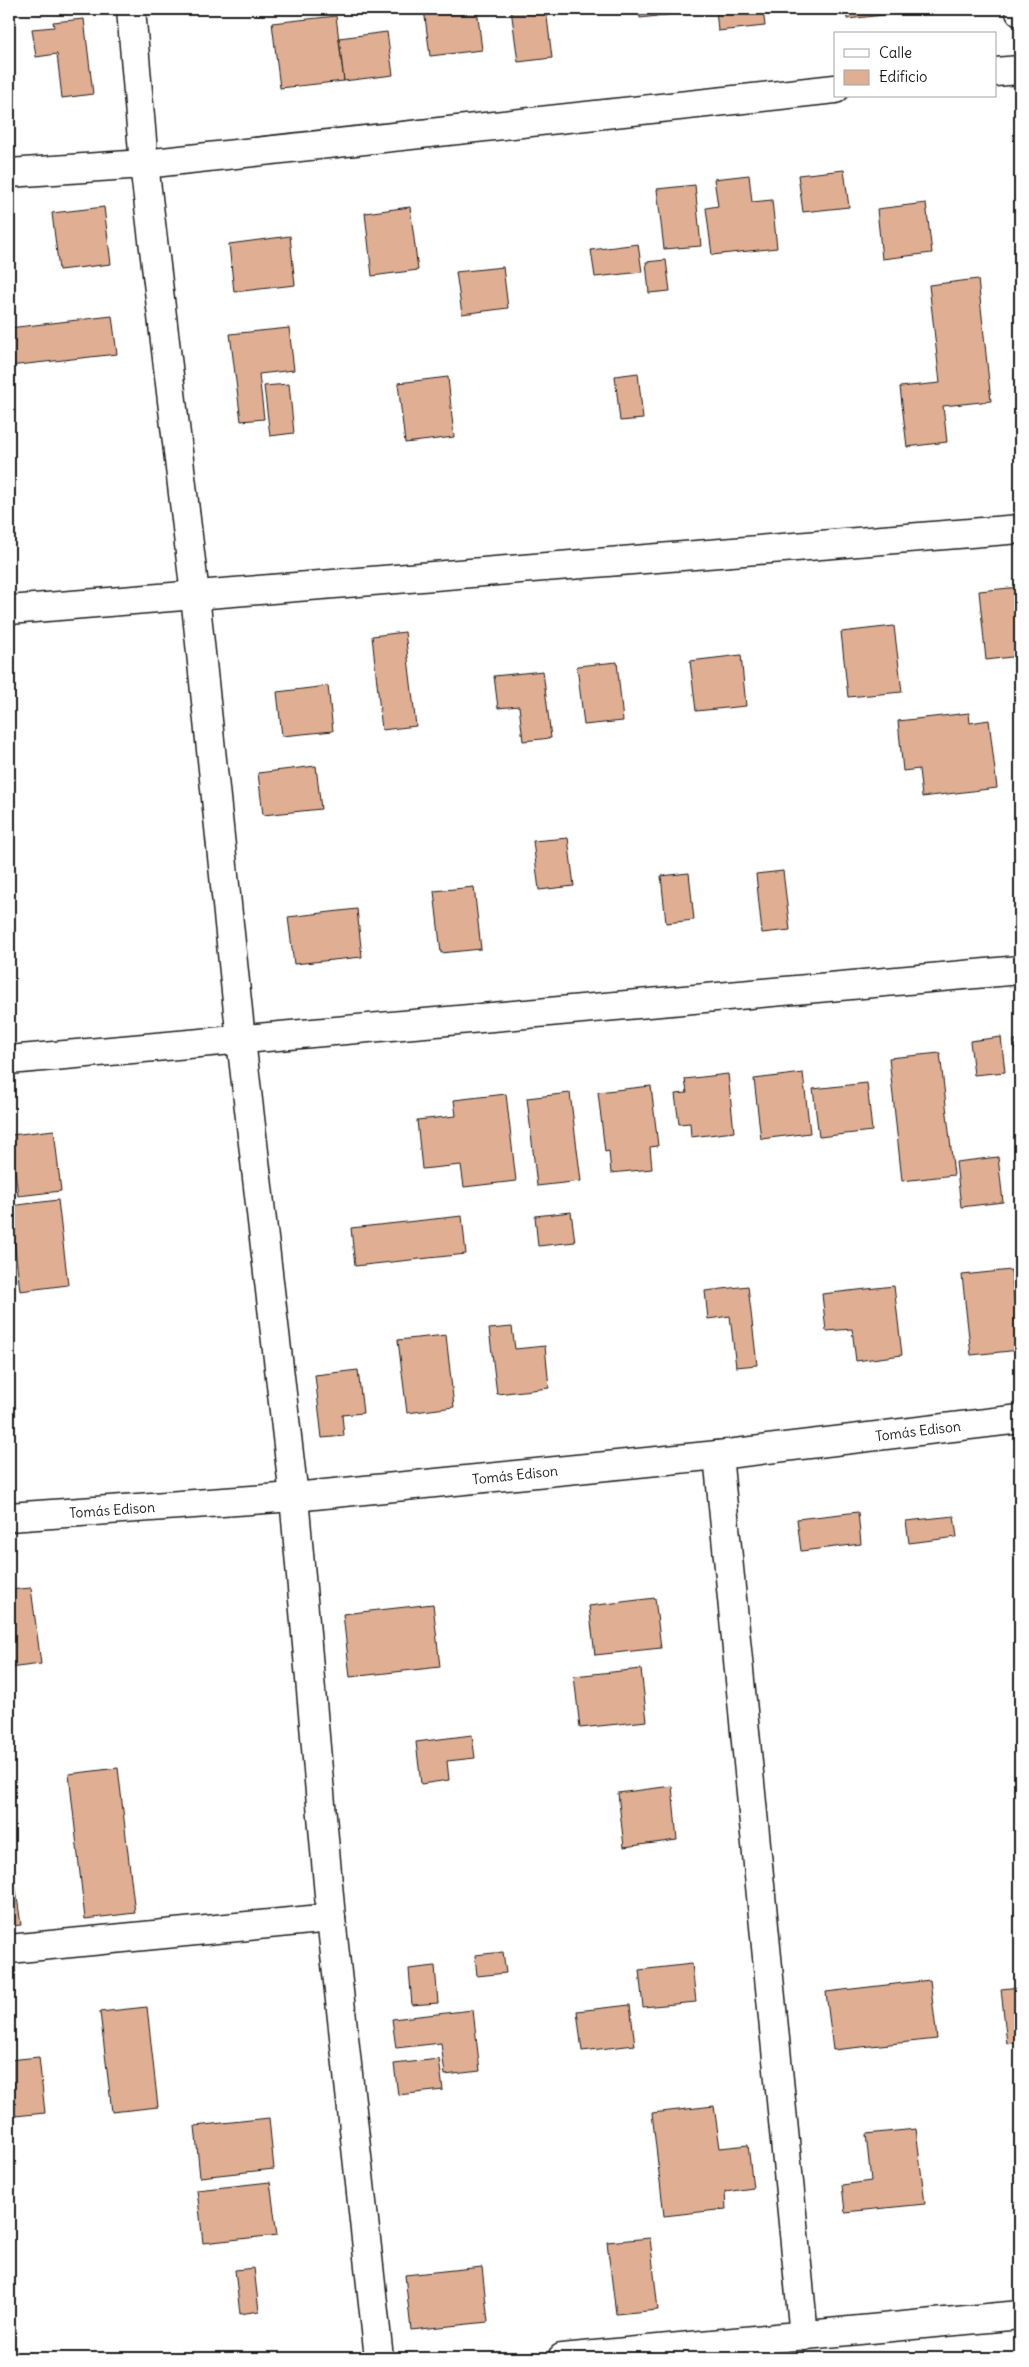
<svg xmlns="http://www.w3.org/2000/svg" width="1029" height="2367" font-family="Delius,sans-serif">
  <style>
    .building { fill: #e0ae92; stroke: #1c1c1c }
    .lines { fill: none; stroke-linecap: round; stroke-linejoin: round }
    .minor-casing { stroke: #1c1c1c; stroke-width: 31 }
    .minor { stroke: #fff; stroke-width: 28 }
    .labels { text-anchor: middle; stroke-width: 4; stroke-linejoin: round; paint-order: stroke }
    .street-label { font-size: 14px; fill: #1c1c1c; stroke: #fff }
  </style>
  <rect width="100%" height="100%" fill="#fff"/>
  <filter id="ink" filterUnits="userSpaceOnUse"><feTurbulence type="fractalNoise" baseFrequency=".02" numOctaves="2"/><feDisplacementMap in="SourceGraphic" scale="10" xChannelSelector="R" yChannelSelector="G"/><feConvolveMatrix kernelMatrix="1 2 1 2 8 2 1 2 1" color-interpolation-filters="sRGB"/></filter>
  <g filter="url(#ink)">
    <g class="building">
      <path d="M 424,9 L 477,9 L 482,50 L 430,56 Z"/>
      <path d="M 511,9 L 546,9 L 552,58 L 518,62 Z"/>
      <path d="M 639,9 L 692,9 L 692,12 L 640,18 Z"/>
      <path d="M 716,9 L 763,9 L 765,26 L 718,31 Z"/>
      <path d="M 846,9 L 902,9 L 902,13 L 847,19 Z"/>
      <path d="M 336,16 L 344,81 L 280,88 L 272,23 Z"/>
      <path d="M 84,19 L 93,94 L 62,98 L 57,54 L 36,57 L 32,29 L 54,27 L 53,22 Z"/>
      <path d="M 387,32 L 393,75 L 344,81 L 339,38 Z"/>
      <path d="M 844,170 L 849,207 L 803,212 L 798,175 Z"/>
      <path d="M 749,175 L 752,202 L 772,200 L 777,248 L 712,255 L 706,208 L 718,206 L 714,179 Z"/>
      <path d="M 695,185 L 701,246 L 664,249 L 657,189 Z"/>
      <path d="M 926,203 L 932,253 L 882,259 L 877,209 Z"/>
      <path d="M 104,207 L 111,264 L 59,270 L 52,213 Z"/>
      <path d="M 410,207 L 418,270 L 372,276 L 365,213 Z"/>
      <path d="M 290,236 L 295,285 L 234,292 L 229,244 Z"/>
      <path d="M 638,244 L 642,272 L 595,277 L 591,250 Z"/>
      <path d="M 666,260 L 670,291 L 649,293 L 646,262 Z"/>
      <path d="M 503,267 L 508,308 L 462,314 L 456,272 Z"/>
      <path d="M 978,279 L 991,401 L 943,406 L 947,442 L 907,447 L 900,387 L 940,383 L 929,285 Z"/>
      <path d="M 112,316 L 117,354 L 9,366 L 9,328 Z"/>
      <path d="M 289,328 L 294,370 L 259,374 L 264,419 L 241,421 L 230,334 Z"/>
      <path d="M 638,373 L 643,419 L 620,421 L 615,376 Z"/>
      <path d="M 448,377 L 454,437 L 405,443 L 398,383 Z"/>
      <path d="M 289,384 L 294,433 L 270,436 L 264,386 Z"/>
      <path d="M 1020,587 L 1020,656 L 986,660 L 979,591 Z"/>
      <path d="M 894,626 L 902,692 L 848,697 L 841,632 Z"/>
      <path d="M 405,632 L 416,726 L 382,730 L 372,636 Z"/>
      <path d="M 741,655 L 746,706 L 696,711 L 690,661 Z"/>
      <path d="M 617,662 L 623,721 L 584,725 L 577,666 Z"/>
      <path d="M 543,671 L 551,738 L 523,741 L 519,706 L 498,708 L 494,676 Z"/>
      <path d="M 328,686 L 333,731 L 282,736 L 277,692 Z"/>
      <path d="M 969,713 L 970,723 L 989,720 L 997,788 L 922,797 L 919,769 L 903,771 L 898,721 Z"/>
      <path d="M 316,766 L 321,809 L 263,815 L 258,773 Z"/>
      <path d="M 568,838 L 574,886 L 539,890 L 533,841 Z"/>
      <path d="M 783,871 L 790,930 L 762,933 L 756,874 Z"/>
      <path d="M 689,873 L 694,920 L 666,923 L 661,876 Z"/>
      <path d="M 474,887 L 481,949 L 441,953 L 434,891 Z"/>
      <path d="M 357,909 L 362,957 L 294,964 L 288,917 Z"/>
      <path d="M 1001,1037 L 1005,1072 L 974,1075 L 970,1041 Z"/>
      <path d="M 1014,1040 L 1020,1040 L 1020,1093 Z"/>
      <path d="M 940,1053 L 954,1175 L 902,1181 L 889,1058 Z"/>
      <path d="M 803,1073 L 810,1133 L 761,1139 L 754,1079 Z"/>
      <path d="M 728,1074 L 734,1132 L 691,1137 L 690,1123 L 679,1124 L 675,1094 L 687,1093 L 685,1079 Z"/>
      <path d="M 867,1083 L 872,1131 L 819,1137 L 813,1089 Z"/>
      <path d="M 651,1086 L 658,1146 L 650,1147 L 652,1169 L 611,1173 L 609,1151 L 605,1152 L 598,1092 Z"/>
      <path d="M 570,1093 L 581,1181 L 537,1186 L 527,1098 Z"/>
      <path d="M 506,1094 L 516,1181 L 464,1187 L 461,1165 L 422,1169 L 417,1120 L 456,1116 L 454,1100 Z"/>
      <path d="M 54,1130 L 61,1191 L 18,1196 L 11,1135 Z"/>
      <path d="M 998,1157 L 1003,1202 L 961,1207 L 956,1162 Z"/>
      <path d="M 58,1200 L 68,1285 L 20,1291 L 10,1206 Z"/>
      <path d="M 571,1212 L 575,1242 L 538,1246 L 535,1216 Z"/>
      <path d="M 462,1216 L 466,1254 L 355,1266 L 351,1228 Z"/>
      <path d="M 1011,1270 L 1020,1350 L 971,1355 L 962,1275 Z"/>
      <path d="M 748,1286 L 757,1365 L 736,1367 L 730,1316 L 708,1319 L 705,1291 Z"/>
      <path d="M 894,1286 L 902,1355 L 856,1361 L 852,1329 L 826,1331 L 822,1294 Z"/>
      <path d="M 512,1327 L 515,1349 L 545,1346 L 549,1388 L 497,1394 L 489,1329 Z"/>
      <path d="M 446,1335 L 454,1407 L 407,1413 L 398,1340 Z"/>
      <path d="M 358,1370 L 363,1413 L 342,1415 L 344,1436 L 322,1438 L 315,1375 Z"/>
      <path d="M 858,1512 L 861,1544 L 801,1551 L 797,1519 Z"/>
      <path d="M 954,1516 L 957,1537 L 909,1543 L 906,1521 Z"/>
      <path d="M 31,1588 L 41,1664 L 9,1668 L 9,1590 Z"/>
      <path d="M 655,1598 L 661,1648 L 595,1655 L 589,1606 Z"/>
      <path d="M 433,1604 L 440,1667 L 350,1677 L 343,1614 Z"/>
      <path d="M 641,1669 L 647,1721 L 580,1728 L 574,1676 Z"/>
      <path d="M 472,1735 L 475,1758 L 447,1761 L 449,1780 L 421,1784 L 416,1742 Z"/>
      <path d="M 118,1768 L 135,1913 L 85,1919 L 69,1774 Z"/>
      <path d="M 672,1786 L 677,1840 L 624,1847 L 618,1793 Z"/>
      <path d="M 15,1883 L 21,1925 L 9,1926 L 9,1884 Z"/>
      <path d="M 503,1952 L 506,1973 L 477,1976 L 475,1955 Z"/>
      <path d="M 692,1964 L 696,2002 L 643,2007 L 639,1970 Z"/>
      <path d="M 435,1966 L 438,2003 L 412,2005 L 409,1969 Z"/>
      <path d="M 930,1980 L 937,2039 L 833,2050 L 826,1992 Z"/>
      <path d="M 1020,1987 L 1020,2042 L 1007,2044 L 1001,1989 Z"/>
      <path d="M 630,2005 L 635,2045 L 582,2051 L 577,2011 Z"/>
      <path d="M 147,2007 L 158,2107 L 112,2112 L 100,2012 Z"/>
      <path d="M 473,2010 L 480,2071 L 445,2075 L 441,2043 L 396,2048 L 392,2019 Z"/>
      <path d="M 39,2057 L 45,2113 L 15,2116 L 9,2060 Z"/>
      <path d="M 439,2059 L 443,2090 L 398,2095 L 394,2064 Z"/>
      <path d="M 714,2106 L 720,2148 L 748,2145 L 753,2188 L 725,2192 L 726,2209 L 664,2216 L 652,2113 Z"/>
      <path d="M 269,2118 L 274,2169 L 200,2177 L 195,2126 Z"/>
      <path d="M 916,2129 L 925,2204 L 845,2212 L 842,2185 L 871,2181 L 866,2134 Z"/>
      <path d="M 270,2182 L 277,2235 L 203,2243 L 197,2190 Z"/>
      <path d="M 650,2238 L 658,2310 L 616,2314 L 607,2242 Z"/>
      <path d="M 482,2267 L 488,2322 L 411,2330 L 405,2275 Z"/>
      <path d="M 254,2268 L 259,2311 L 240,2314 L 235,2270 Z"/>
    </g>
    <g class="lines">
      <g class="minor-casing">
        <g id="minor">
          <path d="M 131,9 L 144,164 L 195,595 L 241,1040 L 294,1497 L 331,1918 L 379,2358"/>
          <path d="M 1020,9 L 1020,12"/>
          <path d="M 995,72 L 1020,70"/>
          <path d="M 9,173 L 144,164 L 835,89"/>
          <path d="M 9,610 L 1020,529"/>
          <path d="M 9,1060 L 1020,970"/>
          <path d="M 718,1455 L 804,2336"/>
          <path d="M 9,1517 L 294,1497 L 718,1455 L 1020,1419"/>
          <path d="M 9,1949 L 331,1918"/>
          <path d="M 562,2358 L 1020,2315"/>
        </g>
      </g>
      <use href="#minor" class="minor"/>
    </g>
  </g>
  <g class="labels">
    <g class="street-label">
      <text transform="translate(918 1431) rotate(-7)" y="5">Tomás Edison</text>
      <text transform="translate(515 1475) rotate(-6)" y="5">Tomás Edison</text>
      <text transform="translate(112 1510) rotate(-4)" y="5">Tomás Edison</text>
    </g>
  </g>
  <rect width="1029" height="2367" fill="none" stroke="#fff" stroke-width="30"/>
  <rect x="15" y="15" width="999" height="2337" fill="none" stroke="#1c1c1c" stroke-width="2" filter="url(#ink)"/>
  <rect x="834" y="32" width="162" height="65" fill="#ffffff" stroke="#a4a4a4"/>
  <rect x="844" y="49" width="25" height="8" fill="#ffffff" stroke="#a4a4a4"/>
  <text x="879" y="58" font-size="15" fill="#1c1c1c">Calle</text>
  <rect x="844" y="70" width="25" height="15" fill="#e0ae92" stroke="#a4a4a4"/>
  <text x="879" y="82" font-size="15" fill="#1c1c1c">Edificio</text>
</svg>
